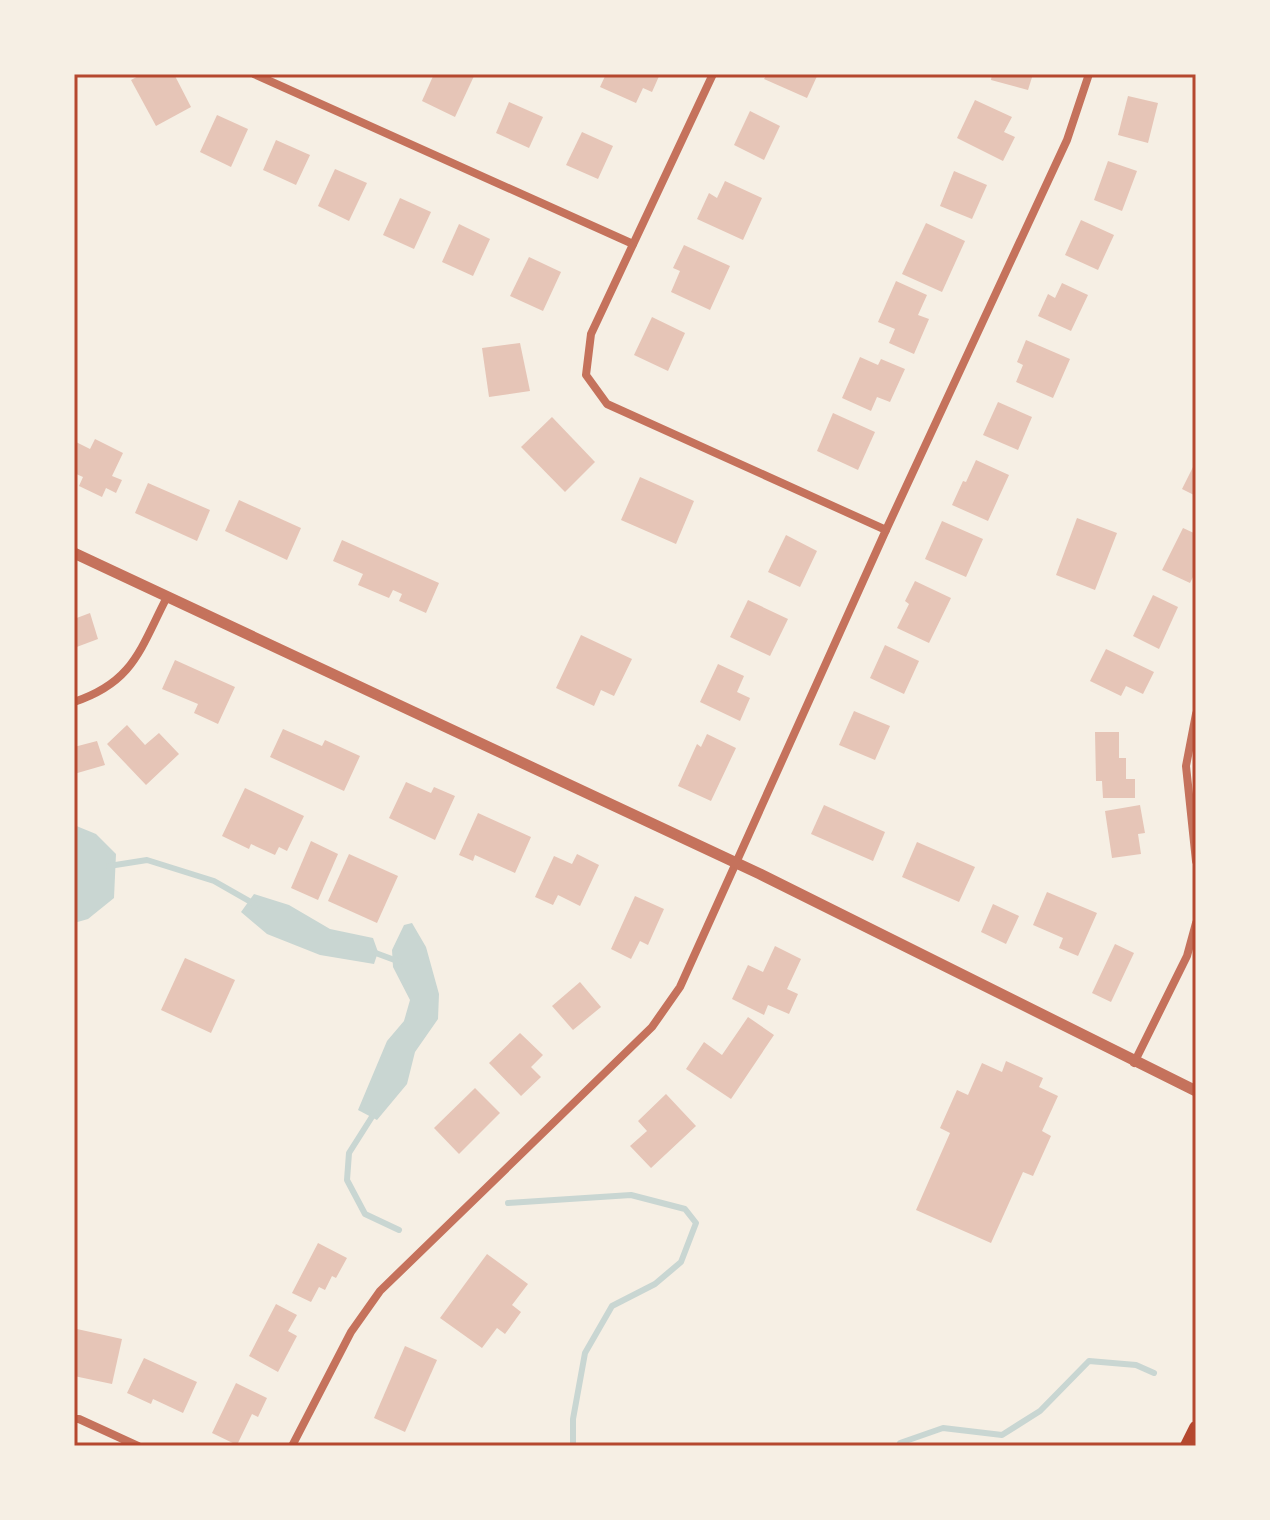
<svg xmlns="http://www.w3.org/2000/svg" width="1270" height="1520" font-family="Cabin,sans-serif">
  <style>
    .water { fill: #c9d6d2 }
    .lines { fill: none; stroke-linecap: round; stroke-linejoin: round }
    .stream { stroke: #c9d6d2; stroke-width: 6 }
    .building { fill: #e6c5b7 }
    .minor { stroke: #c5725c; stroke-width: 8 }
    .tertiary { stroke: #c5725c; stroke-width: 11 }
    .primary { stroke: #b5482f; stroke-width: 14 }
    .neatline { fill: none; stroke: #b5482f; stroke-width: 3 }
  </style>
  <rect width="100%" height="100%" fill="#f6efe4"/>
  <g class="water">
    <path d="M 74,825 L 96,834 L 116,854 L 114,898 L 88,919 L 74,923 Z"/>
    <path d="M 254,894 L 289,905 L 330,929 L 373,938 L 378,952 L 374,964 L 320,955 L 267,934 L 241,912 Z"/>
    <path d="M 412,923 L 426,947 L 439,994 L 438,1019 L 415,1052 L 407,1084 L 377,1120 L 358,1110 L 387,1041 L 404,1021 L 410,1000 L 393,967 L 392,950 L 404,925 Z"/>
  </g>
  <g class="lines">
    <g class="stream">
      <path d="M 109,866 L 147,860 L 214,881 L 256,905"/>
      <path d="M 373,952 L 400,962"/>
      <path d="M 375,1112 L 349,1153 L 347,1180 L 365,1214 L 399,1230"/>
      <path d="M 508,1203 L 631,1195 L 685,1209 L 696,1223 L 681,1262 L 655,1284 L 612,1306 L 585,1353 L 573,1419 L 573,1446"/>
      <path d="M 899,1446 L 900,1443 L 943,1428 L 1002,1435 L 1040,1411 L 1089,1361 L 1136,1365 L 1154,1373"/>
    </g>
  </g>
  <g class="building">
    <path d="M 142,74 L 174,74 L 191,107 L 156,126 L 131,80 Z"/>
    <path d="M 434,74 L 474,76 L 455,117 L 422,101 Z"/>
    <path d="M 606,74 L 660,74 L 652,92 L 643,88 L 636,103 L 600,87 Z"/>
    <path d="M 767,74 L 818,74 L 807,98 L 764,79 Z"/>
    <path d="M 992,74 L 1033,74 L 1028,90 L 991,80 Z"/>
    <path d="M 1128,96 L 1158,103 L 1148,143 L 1118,135 Z"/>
    <path d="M 975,100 L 1012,117 L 1004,132 L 1015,137 L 1003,161 L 957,138 Z"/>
    <path d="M 509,102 L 543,117 L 529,148 L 496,133 Z"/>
    <path d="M 750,111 L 780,126 L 764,160 L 734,145 Z"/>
    <path d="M 217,115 L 248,129 L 231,167 L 200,152 Z"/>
    <path d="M 582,132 L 613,146 L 598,179 L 566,165 Z"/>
    <path d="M 276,140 L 310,155 L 296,185 L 263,170 Z"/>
    <path d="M 1108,161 L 1137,171 L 1122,211 L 1094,200 Z"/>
    <path d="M 335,169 L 367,183 L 349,221 L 318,206 Z"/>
    <path d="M 954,171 L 987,185 L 972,219 L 940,206 Z"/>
    <path d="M 725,181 L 762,198 L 743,240 L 697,219 L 709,193 L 717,198 Z"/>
    <path d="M 400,198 L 431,212 L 414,249 L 383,235 Z"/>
    <path d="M 1081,220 L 1114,235 L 1098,270 L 1065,255 Z"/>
    <path d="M 926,223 L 965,241 L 942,292 L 902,274 Z"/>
    <path d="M 459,224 L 490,239 L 473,276 L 442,262 Z"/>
    <path d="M 684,245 L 730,266 L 710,310 L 671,292 L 680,271 L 673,268 Z"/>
    <path d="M 529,257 L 561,272 L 543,311 L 510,296 Z"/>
    <path d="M 896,281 L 927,295 L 918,315 L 929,319 L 914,354 L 889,343 L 895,329 L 878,322 Z"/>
    <path d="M 1062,283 L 1088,295 L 1071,331 L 1038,316 L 1048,294 L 1055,298 Z"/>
    <path d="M 652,317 L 685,333 L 668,371 L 634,355 Z"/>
    <path d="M 1026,340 L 1070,359 L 1053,398 L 1016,382 L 1023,365 L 1017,362 Z"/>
    <path d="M 520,343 L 530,391 L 489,397 L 482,348 Z"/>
    <path d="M 860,357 L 878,365 L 881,359 L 905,369 L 890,402 L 877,397 L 871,411 L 842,398 Z"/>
    <path d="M 998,402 L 1032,417 L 1018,450 L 983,435 Z"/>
    <path d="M 833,413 L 875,432 L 858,470 L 817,451 Z"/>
    <path d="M 552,417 L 595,462 L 565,492 L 521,447 Z"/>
    <path d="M 95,439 L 123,453 L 112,476 L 122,480 L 116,493 L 106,488 L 102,497 L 79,486 L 83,477 L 74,473 L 74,441 L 90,449 Z"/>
    <path d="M 976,460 L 1009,475 L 988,521 L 952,505 L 963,481 L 966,482 Z"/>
    <path d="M 1196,461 L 1196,496 L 1182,489 Z"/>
    <path d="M 640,477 L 694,501 L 676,544 L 621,520 Z"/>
    <path d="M 148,483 L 210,510 L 197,541 L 135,513 Z"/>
    <path d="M 239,500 L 301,528 L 287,560 L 225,531 Z"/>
    <path d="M 1077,518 L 1117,533 L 1095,590 L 1056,575 Z"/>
    <path d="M 942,521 L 983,539 L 966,577 L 925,559 Z"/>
    <path d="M 1183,528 L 1196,534 L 1196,571 L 1190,583 L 1162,570 Z"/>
    <path d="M 786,535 L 817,551 L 800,587 L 768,572 Z"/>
    <path d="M 342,540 L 439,583 L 426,613 L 399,601 L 402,594 L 393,590 L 389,598 L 358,585 L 363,574 L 333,561 Z"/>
    <path d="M 915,581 L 951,598 L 929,643 L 897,628 L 909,604 L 905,601 Z"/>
    <path d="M 1153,595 L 1178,607 L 1159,649 L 1133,636 Z"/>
    <path d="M 748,600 L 788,619 L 770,656 L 730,637 Z"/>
    <path d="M 90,613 L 98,639 L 74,648 L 74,619 Z"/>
    <path d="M 581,635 L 632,659 L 614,696 L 601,690 L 594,706 L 556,688 Z"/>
    <path d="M 885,645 L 919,661 L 904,694 L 870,678 Z"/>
    <path d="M 1106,649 L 1154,672 L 1143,694 L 1126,686 L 1121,696 L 1090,681 Z"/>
    <path d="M 175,660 L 235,687 L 218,724 L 194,713 L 198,704 L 162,689 Z"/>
    <path d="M 718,664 L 744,676 L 737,692 L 750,698 L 740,721 L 700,702 Z"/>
    <path d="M 854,711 L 890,726 L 875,760 L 839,745 Z"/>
    <path d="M 127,725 L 145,745 L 159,733 L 179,754 L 146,785 L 107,744 Z"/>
    <path d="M 283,729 L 322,746 L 325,740 L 360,756 L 344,791 L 270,757 Z"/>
    <path d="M 1095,732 L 1119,732 L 1119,758 L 1126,758 L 1126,779 L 1135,779 L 1135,798 L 1103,798 L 1102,781 L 1096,781 Z"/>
    <path d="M 707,734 L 736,748 L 711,801 L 678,786 L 697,744 L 701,747 Z"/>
    <path d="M 97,741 L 105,765 L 74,774 L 74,747 Z"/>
    <path d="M 406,782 L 431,793 L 434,787 L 455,796 L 435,840 L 389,818 Z"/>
    <path d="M 245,788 L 304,816 L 287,851 L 279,847 L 275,855 L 251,844 L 249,849 L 222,836 Z"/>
    <path d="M 824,805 L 885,832 L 873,861 L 811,834 Z"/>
    <path d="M 1140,805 L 1145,833 L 1138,834 L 1141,854 L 1112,858 L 1105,811 Z"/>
    <path d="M 478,813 L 531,837 L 515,873 L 475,855 L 473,861 L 459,855 Z"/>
    <path d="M 311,841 L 338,854 L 318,900 L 291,888 Z"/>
    <path d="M 917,842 L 975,867 L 959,902 L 902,877 Z"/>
    <path d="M 349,854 L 398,876 L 377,923 L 328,901 Z"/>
    <path d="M 577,854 L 599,865 L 580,906 L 558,895 L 553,905 L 535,897 L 554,856 L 572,864 Z"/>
    <path d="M 1047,892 L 1097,913 L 1078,956 L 1059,948 L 1063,938 L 1033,925 Z"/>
    <path d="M 635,896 L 664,909 L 648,945 L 640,941 L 631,959 L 611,949 Z"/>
    <path d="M 993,904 L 1019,916 L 1006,944 L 981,932 Z"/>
    <path d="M 1115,944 L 1134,953 L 1111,1002 L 1092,993 Z"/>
    <path d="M 775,946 L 801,959 L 787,989 L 798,994 L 789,1014 L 768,1005 L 764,1015 L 732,999 L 748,965 L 763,972 Z"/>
    <path d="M 185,958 L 235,980 L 211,1033 L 161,1010 Z"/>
    <path d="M 580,982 L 601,1007 L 573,1030 L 552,1006 Z"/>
    <path d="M 748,1017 L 774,1035 L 731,1099 L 686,1069 L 704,1042 L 722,1055 Z"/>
    <path d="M 520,1033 L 543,1055 L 531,1067 L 541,1077 L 521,1096 L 489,1063 Z"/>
    <path d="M 1006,1061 L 1043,1078 L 1039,1087 L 1058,1096 L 1042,1131 L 1051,1136 L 1033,1176 L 1023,1172 L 991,1243 L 916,1210 L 950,1133 L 940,1128 L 957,1090 L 968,1095 L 982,1063 L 1002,1072 Z"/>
    <path d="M 475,1088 L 500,1113 L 459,1154 L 434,1128 Z"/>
    <path d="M 666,1094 L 696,1126 L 651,1168 L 630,1146 L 647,1131 L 638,1121 Z"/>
    <path d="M 318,1243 L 347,1258 L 336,1278 L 332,1276 L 325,1290 L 319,1287 L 311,1302 L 292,1293 Z"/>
    <path d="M 487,1254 L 528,1284 L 512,1305 L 521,1312 L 505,1334 L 497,1328 L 482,1348 L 440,1318 Z"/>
    <path d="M 276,1304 L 297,1315 L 288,1331 L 297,1336 L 278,1372 L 249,1356 Z"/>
    <path d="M 77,1329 L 122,1339 L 112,1384 L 74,1376 L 74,1342 Z"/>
    <path d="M 405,1346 L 437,1360 L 405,1432 L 374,1418 Z"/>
    <path d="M 144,1358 L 197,1382 L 183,1413 L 153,1399 L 151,1404 L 127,1393 Z"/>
    <path d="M 236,1383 L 267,1398 L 258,1417 L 252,1414 L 237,1445 L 212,1433 Z"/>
  </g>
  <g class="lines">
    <g class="minor">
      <path d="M 254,74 L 633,244"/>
      <path d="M 713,74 L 591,334 L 586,375 L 607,404 L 886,530"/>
      <path d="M 74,702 C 134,682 140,649 167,597"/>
      <path d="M 1196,714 L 1186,766 L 1196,861"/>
      <path d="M 1134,1063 L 1187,956 L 1196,923"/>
      <path d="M 74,1419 L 79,1419 L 138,1446"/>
      <path d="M 292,1446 L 351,1332 L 380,1291 L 652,1027 L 680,987 L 886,530 L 1067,140 L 1089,74"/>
    </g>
    <path class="tertiary" d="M 74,553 L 760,874 L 1196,1091"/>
    <path class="primary" d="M 1187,1446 L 1196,1428"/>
  </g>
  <rect width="1270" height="1520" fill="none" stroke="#f6efe4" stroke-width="152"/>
  <rect x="76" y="76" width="1118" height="1368" class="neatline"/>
</svg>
